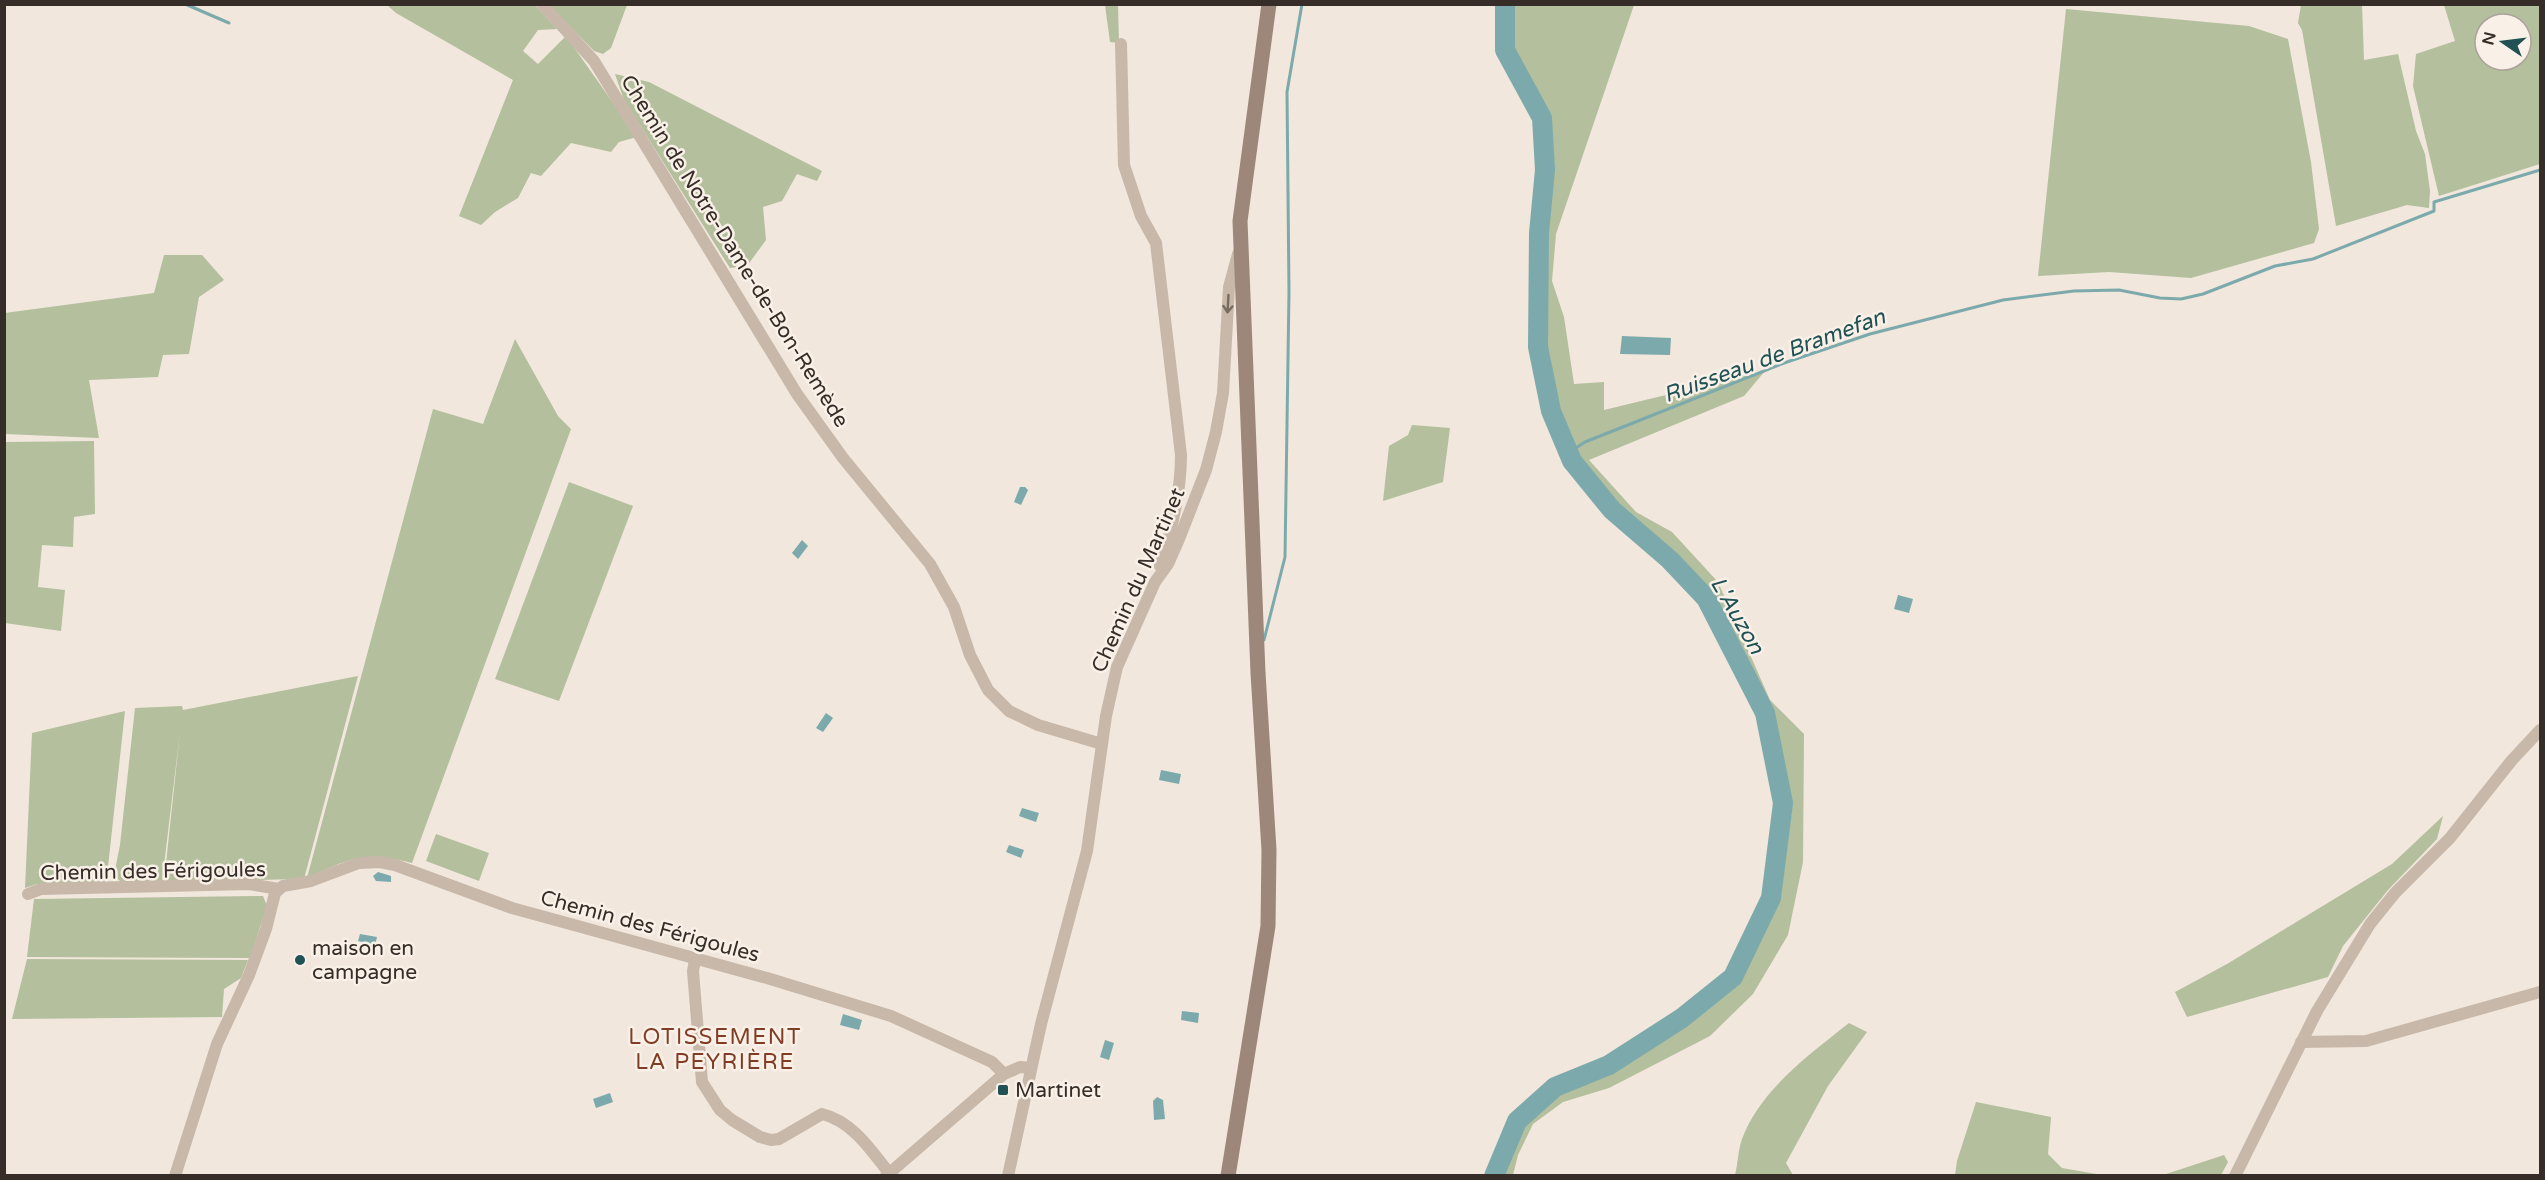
<svg xmlns="http://www.w3.org/2000/svg" width="2545" height="1180" font-family="'Varela Round',sans-serif">
  <style>
    .green { fill: #b3bf9d; fill-rule: evenodd }
    .water { fill: #7caaac }
    .lines { fill: none; stroke-linecap: round; stroke-linejoin: round }
    .stream { stroke: #7caaac; stroke-width: 3 }
    .river { stroke: #7caaac; stroke-width: 20 }
    .street { stroke: #c8b8a9; stroke-width: 12 }
    .secondary { stroke: #9c877a; stroke-width: 15 }
    .oneway { stroke: #786c62 }
    .poi-dot { fill: #205155; stroke: #f9f1e8; stroke-width: 2 }
    .labels { text-anchor: middle; stroke-width: 5; stroke-linejoin: round; paint-order: stroke }
    .street-label { font-size: 21px; fill: #362d28; stroke: #f9f1e8 }
    .poi-label { font-size: 21px; fill: #362d28; stroke: #f9f1e8; text-anchor: start }
    .water-label { font-size: 22px; font-style: italic; fill: #205155; stroke: #f9f1e8 }
    .neighbourhood-label { font-size: 22px; letter-spacing: 1.5px; fill: #813c25; stroke: #f9f1e8 }
  </style>
  <rect width="100%" height="100%" fill="#f1e7dc"/>
  <g class="green">
    <path d="M 387,5 L 535,5 L 557,29 L 538,30 L 523,51 L 538,64 L 566,36 L 637,137 L 619,142 L 611,152 L 571,143 L 541,176 L 531,173 L 518,198 L 495,212 L 481,225 L 459,216 L 513,80 L 396,13 Z"/>
    <path d="M 549,5 L 627,5 L 611,48 L 603,54 L 594,51 Z"/>
    <path d="M 1105,5 L 1118,5 L 1119,43 L 1110,42 Z"/>
    <path d="M 1511,5 L 1634,5 L 1556,234 L 1552,281 L 1564,317 L 1574,384 L 1604,382 L 1604,410 L 1765,371 L 1744,396 L 1589,460 L 1636,512 L 1672,532 L 1718,582 L 1770,700 L 1804,734 L 1803,862 L 1788,935 L 1753,994 L 1710,1036 L 1609,1088 L 1563,1102 L 1533,1124 L 1518,1155 L 1513,1175 L 1499,1176 L 1522,1124 L 1558,1092 L 1613,1068 L 1686,1020 L 1737,979 L 1776,899 L 1787,802 L 1768,711 L 1709,595 L 1674,558 L 1615,507 L 1575,459 L 1556,408 L 1542,345 L 1543,231 L 1550,171 L 1546,119 L 1511,50 Z"/>
    <path d="M 2301,5 L 2362,5 L 2364,60 L 2398,54 L 2416,131 L 2425,154 L 2430,191 L 2429,208 L 2407,205 L 2336,226 L 2302,30 L 2298,23 Z"/>
    <path d="M 2444,5 L 2540,5 L 2540,164 L 2439,196 L 2413,86 L 2416,54 L 2455,41 ZM 2485,24 L 2521,24 L 2521,60 L 2485,60 Z"/>
    <path d="M 2066,9 L 2249,26 L 2288,39 L 2311,162 L 2319,229 L 2314,243 L 2191,278 L 2109,272 L 2038,276 Z"/>
    <path d="M 615,74 L 649,82 L 822,171 L 817,181 L 797,174 L 782,201 L 763,207 L 766,240 L 747,266 L 730,268 L 624,100 Z"/>
    <path d="M 164,255 L 202,255 L 224,280 L 199,297 L 189,354 L 163,355 L 158,377 L 89,380 L 99,438 L 5,434 L 5,313 L 154,293 Z"/>
    <path d="M 515,339 L 558,416 L 571,429 L 412,863 C 362,851 352,858 307,878 L 433,409 L 483,424 Z"/>
    <path d="M 1412,425 L 1450,428 L 1443,482 L 1383,501 L 1389,446 L 1408,435 Z"/>
    <path d="M 94,441 L 95,514 L 74,517 L 73,547 L 42,545 L 38,587 L 65,590 L 61,631 L 5,623 L 5,442 Z"/>
    <path d="M 569,482 L 633,506 L 559,701 L 495,679 Z"/>
    <path d="M 358,676 L 304,879 L 164,882 L 180,732 L 162,882 L 120,881 L 114,875 L 120,845 L 135,708 L 182,706 L 183,710 Z"/>
    <path d="M 125,711 L 107,876 L 104,883 L 37,884 L 25,888 L 32,733 Z"/>
    <path d="M 2443,816 L 2437,839 L 2388,890 L 2343,946 L 2328,977 L 2187,1017 L 2175,992 L 2227,964 L 2392,864 Z"/>
    <path d="M 436,834 L 489,853 L 479,881 L 426,861 Z"/>
    <path d="M 263,896 L 267,906 L 250,958 L 27,957 L 34,899 Z"/>
    <path d="M 27,959 L 248,960 L 241,978 L 224,989 L 222,1017 L 12,1019 Z"/>
    <path d="M 1849,1023 L 1867,1032 L 1828,1086 L 1786,1163 L 1793,1175 L 1735,1175 C 1738,1164 1738,1150 1742,1139 C 1760,1090 1810,1054 1849,1023 Z"/>
    <path d="M 1976,1102 L 2051,1117 L 2048,1154 L 2062,1168 L 2102,1175 L 1955,1175 L 1957,1161 Z"/>
    <path d="M 2224,1155 L 2228,1162 L 2221,1175 L 2163,1175 Z"/>
  </g>
  <g class="water">
    <path d="M 1622,336 L 1671,338 L 1670,355 L 1620,354 Z"/>
    <path d="M 1020,487 L 1025,487 L 1028,490 L 1021,505 L 1014,502 Z"/>
    <path d="M 802,540 L 808,546 L 798,559 L 792,553 Z"/>
    <path d="M 1898,595 L 1913,599 L 1909,613 L 1894,609 Z"/>
    <path d="M 826,713 L 833,718 L 823,732 L 816,728 Z"/>
    <path d="M 1161,770 L 1181,774 L 1179,784 L 1159,780 Z"/>
    <path d="M 1022,808 L 1039,813 L 1036,822 L 1019,816 Z"/>
    <path d="M 1009,845 L 1024,850 L 1021,858 L 1006,852 Z"/>
    <path d="M 378,872 L 391,876 L 391,882 L 376,881 L 373,876 Z"/>
    <path d="M 360,934 L 377,937 L 375,945 L 358,941 Z"/>
    <path d="M 1182,1011 L 1199,1013 L 1198,1023 L 1181,1020 Z"/>
    <path d="M 843,1014 L 862,1020 L 859,1030 L 840,1025 Z"/>
    <path d="M 1105,1040 L 1114,1043 L 1109,1060 L 1100,1057 Z"/>
    <path d="M 610,1093 L 613,1102 L 596,1108 L 593,1099 Z"/>
    <path d="M 1157,1097 L 1163,1100 L 1165,1119 L 1154,1120 L 1153,1101 Z"/>
  </g>
  <g class="lines">
    <g class="stream">
      <path d="M 185,4 L 229,23"/>
      <path d="M 1568,453 L 1585,442 L 1784,363 L 1870,334 L 2003,300 L 2074,291 L 2119,290 L 2160,298 L 2181,299 L 2203,294 L 2275,266 L 2313,259 L 2434,211 L 2434,202 L 2540,170"/>
      <path d="M 1264,640 L 1285,557 L 1289,292 L 1287,92 L 1302,4"/>
    </g>
    <path class="river" d="M 1494,1176 L 1517,1121 L 1555,1087 L 1609,1065 L 1682,1018 L 1733,977 L 1771,898 L 1783,803 L 1765,713 L 1706,598 L 1670,560 L 1612,510 L 1572,461 L 1551,411 L 1538,347 L 1539,233 L 1545,170 L 1542,118 L 1505,50 L 1505,4"/>
    <g class="street">
      <path d="M 542,4 L 594,61 L 797,394 L 843,458 L 930,564 L 954,607 L 970,655 L 988,690 L 1009,711 L 1038,725 L 1102,744"/>
      <path d="M 1121,44 L 1124,165 L 1141,216 L 1156,243 L 1181,455 C 1181,493 1172,530 1160,566"/>
      <path d="M 28,894 L 41,889 L 249,884 L 279,889"/>
      <path d="M 695,960 L 693,971 L 702,1082 L 720,1110 L 732,1120 L 760,1137 L 771,1140 L 779,1139 L 822,1114 C 852,1121 871,1150 889,1173"/>
      <path d="M 2301,1042 L 2366,1041 L 2540,992"/>
      <path d="M 175,1176 L 217,1044 L 249,975 L 266,929 L 275,893 L 283,886 L 311,881 L 359,863 L 380,862 L 395,865 L 512,908 L 767,978 L 891,1016 L 992,1062 L 1004,1074"/>
      <path d="M 886,1176 L 1004,1074 L 1020,1067 L 1031,1068"/>
      <path d="M 1008,1176 L 1041,1024 L 1087,851 L 1106,716 L 1117,667 L 1155,582 L 1168,564 L 1179,539 L 1206,470 L 1216,432 L 1223,393 L 1229,287 L 1238,254"/>
      <path d="M 2235,1176 L 2317,1011 L 2370,924 L 2395,893 L 2450,838 L 2512,760 L 2540,730"/>
    </g>
    <path class="secondary" d="M 1228,1176 L 1268,926 L 1269,850 L 1258,673 L 1240,221 L 1269,4"/>
  </g>
  <defs><path id="oneway-shaft" d="M-6 0H5M1.5-3L5.5 0L1.5 3" fill="none" stroke-width="1.6" stroke-linecap="round" stroke-linejoin="round" transform="scale(1.5)"/></defs>
  <use class="oneway" href="#oneway-shaft" transform="translate(1228 304) rotate(93)"/>
  <g class="poi-dot">
    <circle cx="300" cy="960" r="6"/>
    <rect x="997" y="1084" width="12" height="12" rx="3"/>
  </g>
  <g class="labels">
    <g class="street-label">
      <text transform="translate(735 251) rotate(58)" y="7">Chemin de Notre-Dame-de-Bon-Remède</text>
      <text transform="translate(1138 580) rotate(-66)" y="7">Chemin du Martinet</text>
      <text transform="translate(153 871) rotate(-1)" y="7">Chemin des Férigoules</text>
      <text transform="translate(650 926) rotate(15)" y="7">Chemin des Férigoules</text>
    </g>
    <g class="poi-label">
      <text x="312" y="955">maison en<tspan x="312" dy="24">campagne</tspan></text>
      <text x="1015" y="1097">Martinet</text>
    </g>
    <g class="water-label">
      <text transform="translate(1774 355) rotate(-20)" y="8">Ruisseau de Bramefan</text>
      <text transform="translate(1738 615) rotate(60)" y="8">L'Auzon</text>
    </g>
    <g class="neighbourhood-label">
      <text x="715" y="1044">LOTISSEMENT<tspan x="715" dy="25">LA PEYRIÈRE</tspan></text>
    </g>
  </g>
  <rect width="2545" height="1180" fill="none" stroke="#362d28" stroke-width="12"/>
  <g transform="translate(2503 42) rotate(284)"><circle r="28" fill="#f9f1e8" stroke="#aba39b" stroke-width="1.5"/>
  <path d="M0-4.5L10 22L0 15L-10 22Z" fill="#205155"/>
  <text y="-9" font-size="16" font-weight="bold" text-anchor="middle" fill="#362d28">N</text>
  </g>
</svg>
